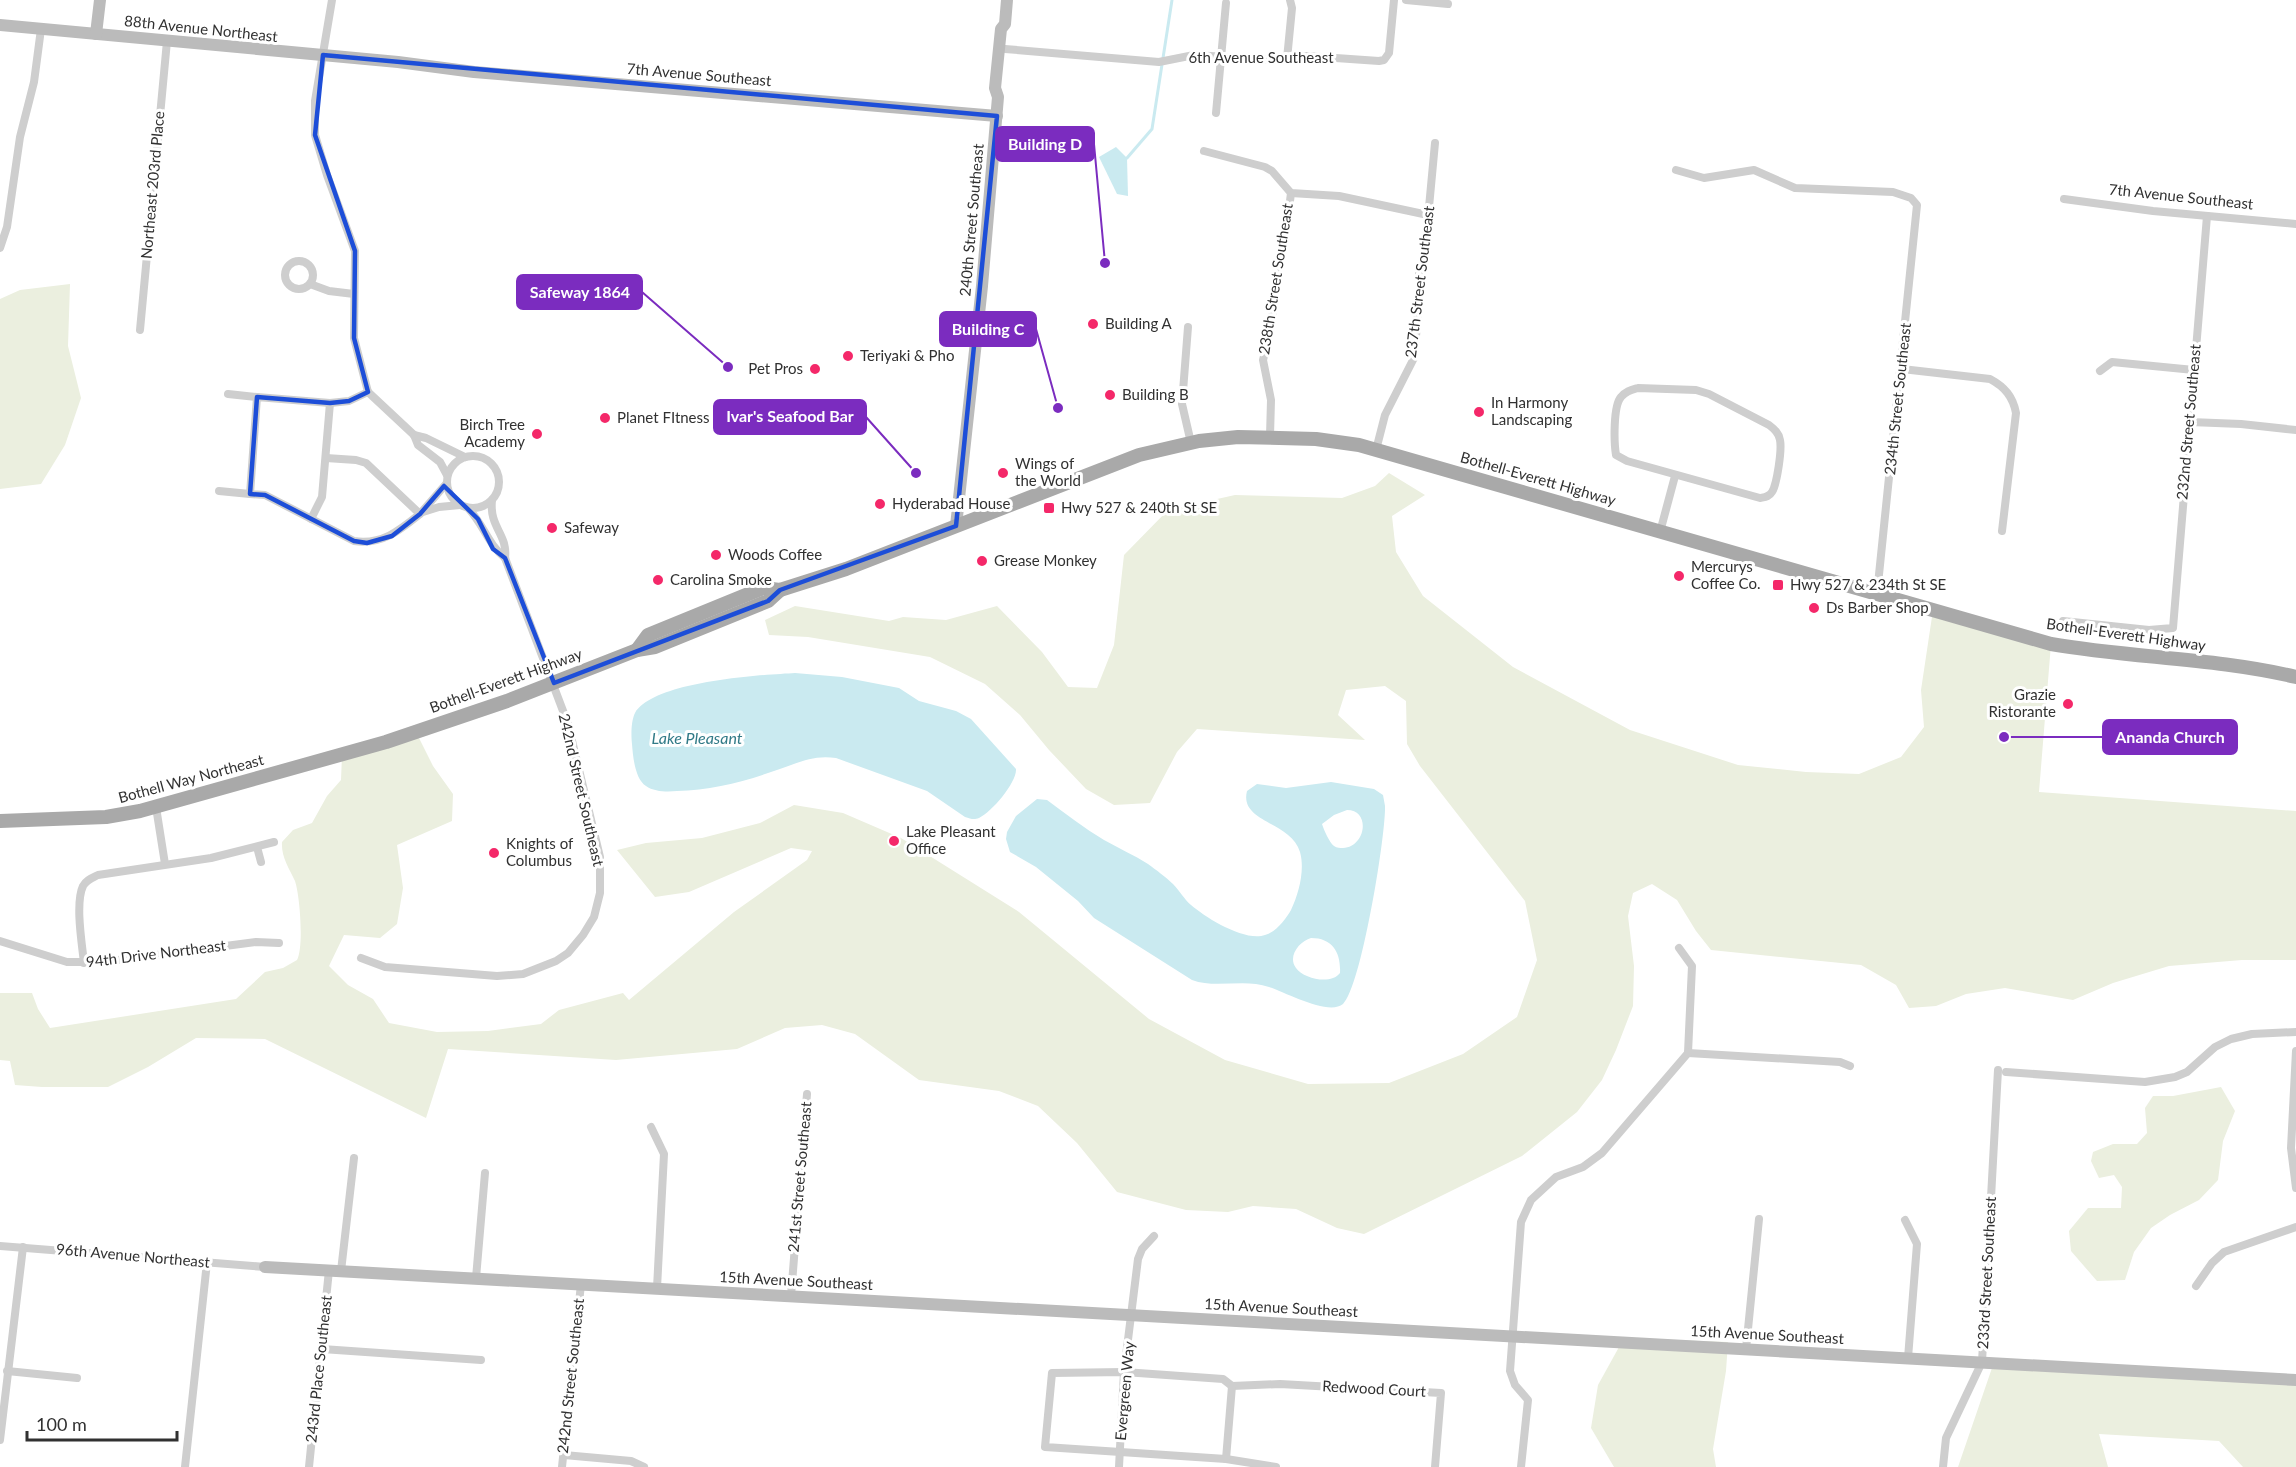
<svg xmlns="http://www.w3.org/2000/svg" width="2296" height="1467" font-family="Lato,sans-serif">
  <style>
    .green { fill: #ebefdf }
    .water { fill: #caeaf0; fill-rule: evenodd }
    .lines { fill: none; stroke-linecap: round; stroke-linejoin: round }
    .stream { stroke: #caeaf0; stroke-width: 3 }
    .street { stroke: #cecece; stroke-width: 8 }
    .secondary { stroke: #bbb; stroke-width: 12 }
    .primary { stroke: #a9a9a9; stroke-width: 14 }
    .marked { fill: none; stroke: #1d4ed8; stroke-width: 4.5; stroke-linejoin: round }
    .poi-dot { fill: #f42869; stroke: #fff; stroke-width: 2 }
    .labels { text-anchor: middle; stroke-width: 6; stroke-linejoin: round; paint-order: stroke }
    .street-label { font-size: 15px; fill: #313131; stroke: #fff }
    .poi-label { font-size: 15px; fill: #313131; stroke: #fff; text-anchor: start }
    .water-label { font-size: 16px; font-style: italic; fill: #317a87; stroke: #fff }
    .leader { fill: none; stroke: #7b2cbf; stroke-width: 2 }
    .callout-dot { fill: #7b2cbf; stroke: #fff; stroke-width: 2 }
    .callout { fill: #7b2cbf; stroke: #7b2cbf; stroke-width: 2 }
    .callout-label { font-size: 16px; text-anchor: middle; font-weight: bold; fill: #fff }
  </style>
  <rect width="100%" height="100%" fill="#fff"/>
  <g class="green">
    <path d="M 70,284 L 68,346 L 81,398 L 65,445 L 41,484 L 0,489 L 0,299 L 20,290 Z"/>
    <path d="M 1389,473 L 1425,495 L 1392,516 L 1396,552 L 1423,596 L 1513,667 L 1630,730 L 1738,765 L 1806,772 L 1859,774 L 1901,757 L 1924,727 L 1921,690 L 1933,610 L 2051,644 L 2039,792 L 2296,811 L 2296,960 L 2242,960 L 2169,966 L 2113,983 L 2073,1000 L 2005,988 L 1966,994 L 1936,1006 L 1909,1008 L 1896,985 L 1861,965 L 1711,950 L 1696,931 L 1677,900 L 1652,884 L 1633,893 L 1628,916 L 1634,966 L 1633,1006 L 1616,1050 L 1602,1080 L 1577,1112 L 1522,1156 L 1364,1234 L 1337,1228 L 1296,1209 L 1253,1206 L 1228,1212 L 1186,1210 L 1117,1192 L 1077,1143 L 1038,1106 L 999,1091 L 919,1080 L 855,1034 L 822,1025 L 785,1028 L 737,1049 L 616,1060 L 448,1049 L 426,1118 L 265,1039 L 196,1038 L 148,1067 L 108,1087 L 42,1087 L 15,1085 L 10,1061 L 0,1060 L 0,993 L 32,993 L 38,1009 L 50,1028 L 236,999 L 265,972 L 283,968 L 297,960 C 304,947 300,896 295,881 C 289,868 281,857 282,842 L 293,830 L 312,823 L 327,796 L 341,780 L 342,755 L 416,732 L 433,766 L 453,794 L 452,821 L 397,845 L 403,888 L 397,924 L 380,938 L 344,935 L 329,966 L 348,985 L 373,999 L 389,1023 L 437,1032 L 488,1031 L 541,1024 L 559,1010 L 623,993 L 629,1000 L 734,912 L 807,860 L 812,851 L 791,848 L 689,892 L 655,897 L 617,850 L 646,843 L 702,838 L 760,823 L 794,805 L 843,813 L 901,838 L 1019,912 L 1149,1019 L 1225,1060 L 1308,1084 L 1389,1083 L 1463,1054 L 1517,1017 L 1537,960 L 1525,901 L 1420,766 L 1407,744 L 1406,701 L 1385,686 L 1346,690 L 1338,715 L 1365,740 L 1197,729 L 1177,752 L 1150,803 L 1114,805 L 1086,789 L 1049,750 L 1020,715 L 985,684 L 930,657 L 808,637 L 769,635 L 765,620 L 795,606 L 889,621 L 903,617 L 946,620 L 997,606 L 1042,652 L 1068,687 L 1097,688 L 1114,645 L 1124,555 L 1168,510 L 1235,495 L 1342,498 L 1375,486 Z"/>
    <path d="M 2221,1087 L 2235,1111 L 2223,1141 L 2218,1180 L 2199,1200 L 2170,1215 L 2151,1228 L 2134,1252 L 2125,1280 L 2097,1281 L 2071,1251 L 2069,1231 L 2088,1208 L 2121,1208 L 2122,1187 L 2114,1175 L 2099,1178 L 2091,1161 L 2093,1152 L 2113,1144 L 2137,1144 L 2147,1133 L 2145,1108 L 2153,1096 L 2173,1096 Z"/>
    <path d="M 1624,1338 L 1728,1342 L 1726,1371 L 1713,1449 L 1716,1467 L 1614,1467 L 1591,1428 L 1598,1385 Z"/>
    <path d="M 1993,1365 L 2296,1380 L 2296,1467 L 2243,1467 L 2219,1441 L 2099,1434 L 2108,1467 L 1958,1467 Z"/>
  </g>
  <g class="water">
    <path d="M 1116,147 L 1127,158 L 1128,196 L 1117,194 L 1099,157 Z"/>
    <path d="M 795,673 L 842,677 L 899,688 L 919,701 L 956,711 L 971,719 L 1016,769 C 1017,782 992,812 979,818 C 974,820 971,819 965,817 L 927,791 L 836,758 C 811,754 794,765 771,772 C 740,783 709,790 677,791 C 668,792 654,792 646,786 C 635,779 633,757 632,744 C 631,735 631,721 635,713 C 654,681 761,675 795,673 Z"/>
    <path d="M 1331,782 L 1374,789 L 1383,795 L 1385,806 C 1386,835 1361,988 1343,1004 C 1329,1016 1286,993 1269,987 C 1244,978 1216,989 1192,980 L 1094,918 L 1078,901 L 1036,867 L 1010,852 L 1006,839 L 1007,832 L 1016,816 L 1037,799 L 1047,800 C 1066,814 1084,828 1104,840 C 1118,848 1134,855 1148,864 C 1156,870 1166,877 1173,884 C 1180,891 1184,899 1191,905 C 1206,918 1245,942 1265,935 C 1276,932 1286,919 1291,910 C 1299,893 1305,870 1300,852 C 1291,821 1239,823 1247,791 L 1257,784 L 1286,788 ZM 1347,810 C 1371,810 1366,847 1343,848 C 1340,848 1337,848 1334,846 C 1329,842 1324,830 1322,824 L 1334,815 ZM 1311,938 C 1333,938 1341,953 1340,973 C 1331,985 1304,979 1296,968 C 1287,956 1300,941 1311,938 Z"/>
  </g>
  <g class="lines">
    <path class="stream" d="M 1127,158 L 1152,129 L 1172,0"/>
    <g class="street">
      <path d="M 332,0 L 315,101 L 315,135 L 327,175 L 355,251 L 354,338 L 368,392"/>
      <path d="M 1406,0 L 1448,4"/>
      <path d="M 1005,49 L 1159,62 L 1194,55 L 1276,60 L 1307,56 L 1379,61 L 1384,60 L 1389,53 L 1394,0"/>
      <path d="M 1287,59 L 1292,8 L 1290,0"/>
      <path d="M 1216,113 L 1226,3"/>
      <path d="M 1204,151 L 1265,167 L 1272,171 L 1291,193 L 1339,196 L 1428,215"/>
      <path d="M 1676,170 L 1704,178 L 1754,170 L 1795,188 L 1893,192 L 1911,198 L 1917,205 L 1877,594"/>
      <path d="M 2064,199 L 2153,211 L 2296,224"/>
      <path d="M 0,248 L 7,227 L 20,137 L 34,82 L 41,29"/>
      <circle cx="299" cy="275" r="14"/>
      <path d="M 310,284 L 329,291 L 354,294"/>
      <path d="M 1188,327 L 1182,404 L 1191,443"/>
      <path d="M 140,330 L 167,41"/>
      <path d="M 1902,369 L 1990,379 C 2005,387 2013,397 2016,413 L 2002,531"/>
      <path d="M 2100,371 L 2112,362 L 2194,370"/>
      <path d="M 1638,388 L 1696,390 L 1709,394 L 1769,425 C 1774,429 1779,433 1780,440 C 1782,450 1777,484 1772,492 C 1769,497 1765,497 1760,498 L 1627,461 L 1616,455 C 1614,443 1613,406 1621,397 C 1626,391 1631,390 1638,388 Z"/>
      <path d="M 368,392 L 414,435 L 418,445 L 440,462 L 447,475"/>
      <path d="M 228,394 L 257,397"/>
      <path d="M 2190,422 L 2241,424 L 2296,430"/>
      <path d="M 414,435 L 426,438 L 465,457"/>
      <path d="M 1270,436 L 1271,400 L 1263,360 L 1271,329 L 1276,284 L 1285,241 L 1291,193"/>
      <path d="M 1376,450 L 1385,415 L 1414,358 L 1420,292 L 1419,271 L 1425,250 L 1435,143"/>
      <circle cx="473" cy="482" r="26"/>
      <path d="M 326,458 L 356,460 L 366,463 L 420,514 C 399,531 382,545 354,541 L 265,495 L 250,494 L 257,397 L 330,403 L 349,401 L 368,392"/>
      <path d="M 219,491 L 250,494"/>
      <path d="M 468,508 C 484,525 487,543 505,558"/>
      <path d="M 423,512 L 439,507 L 460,505"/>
      <path d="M 420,514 L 446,484"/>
      <path d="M 311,519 L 322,497 L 330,403"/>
      <path d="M 1660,532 L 1675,476"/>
      <path d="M 2063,621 L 2149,630 L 2173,628 L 2207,216"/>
      <path d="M 156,807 L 165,864"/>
      <path d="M 257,847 L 261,862"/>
      <path d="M 0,941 L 67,962 L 103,962 L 256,942 L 279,943"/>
      <path d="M 1679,948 L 1692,966 L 1688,1053"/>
      <path d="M 361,958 L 385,967 L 497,976 L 523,974 L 556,961 L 568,953 L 583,935 L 594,917 L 600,893 L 600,857 L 568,724 L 505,558 C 508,534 489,528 492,500"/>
      <path d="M 84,963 C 82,944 75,903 83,886 C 86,880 92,878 98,875 L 211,858 L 274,842"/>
      <path d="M 2296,1051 L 2291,1148 L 2296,1188"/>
      <path d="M 1688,1053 L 1840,1062 L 1850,1066"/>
      <path d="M 2006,1072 L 2145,1082 L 2175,1077 L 2187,1072 L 2215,1047 L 2231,1039 L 2252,1034 L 2296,1032"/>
      <path d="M 651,1127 L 664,1154 L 657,1288"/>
      <path d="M 1905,1220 L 1917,1244 L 1908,1358"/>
      <path d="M 0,1246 L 265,1267"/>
      <path d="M 341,1271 L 354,1158"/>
      <path d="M 476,1278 L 485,1173"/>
      <path d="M 2196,1286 L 2212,1263 L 2224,1252 L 2296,1227"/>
      <path d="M 791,1296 L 807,1094"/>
      <path d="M 322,1349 L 481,1360"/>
      <path d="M 1746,1349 L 1759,1219"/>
      <path d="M 7,1371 L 77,1378"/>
      <path d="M 1232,1386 L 1223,1379 L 1124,1372 L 1052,1373 L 1045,1447 L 1226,1459 L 1276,1467"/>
      <path d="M 1232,1386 L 1280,1384 L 1441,1393 L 1435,1467"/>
      <path d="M 0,1440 L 23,1247"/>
      <path d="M 564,1455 L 631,1461 L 644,1467"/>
      <path d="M 1226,1459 L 1232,1386"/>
      <path d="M 185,1467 L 207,1262"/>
      <path d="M 309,1467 L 329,1270"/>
      <path d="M 562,1467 L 581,1284"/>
      <path d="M 1119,1467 L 1124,1372 L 1138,1259 L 1142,1249 L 1154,1236"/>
      <path d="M 1521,1467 L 1528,1400 L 1515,1385 L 1510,1371 L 1521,1222 L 1531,1200 L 1556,1177 L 1583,1167 L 1602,1153 L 1688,1053"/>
      <path d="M 1943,1467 L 1946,1438 L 1982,1362 L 1998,1070"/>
    </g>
    <g class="secondary">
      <path d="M 0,25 L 398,62 L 474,72 L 997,116"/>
      <path d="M 96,34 L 100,0"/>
      <path d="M 956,526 L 982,286 L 998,97 L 995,88 L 1001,29 L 1005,24 L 1007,0"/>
      <path d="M 265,1267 L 2296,1380"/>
    </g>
    <g class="primary">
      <path d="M 637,650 L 648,635 L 763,588 L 780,590 L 846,569 L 1139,455 L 1199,441 L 1238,437 L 1316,439 L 1359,445 L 2051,644 C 2132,658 2216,658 2296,677"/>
      <path d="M 0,821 L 106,817 L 140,811 L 386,742 L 507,701 L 637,650 L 655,647 L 768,601 L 780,590"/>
    </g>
  </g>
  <path class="marked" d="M 323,55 L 997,116 L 956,526 L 780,590 L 768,601 L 554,683 L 505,558 L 493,549 L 478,519 L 444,486 L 420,514 L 392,536 L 367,543 L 354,541 L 265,495 L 250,494 L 257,397 L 330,403 L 349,401 L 368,392 L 354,338 L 355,251 L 315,135 Z"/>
  <g class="poi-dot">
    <circle cx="1093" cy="324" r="6"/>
    <circle cx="848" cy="356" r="6"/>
    <circle cx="815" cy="369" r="6"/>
    <circle cx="1110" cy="395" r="6"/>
    <circle cx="1479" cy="412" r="6"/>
    <circle cx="605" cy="418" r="6"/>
    <circle cx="537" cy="434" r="6"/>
    <circle cx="1003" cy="473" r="6"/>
    <circle cx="880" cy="504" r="6"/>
    <rect x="1043" y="502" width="12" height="12" rx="3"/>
    <circle cx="552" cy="528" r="6"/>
    <circle cx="716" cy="555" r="6"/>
    <circle cx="982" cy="561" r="6"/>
    <circle cx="1679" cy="576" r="6"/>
    <circle cx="658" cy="580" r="6"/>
    <rect x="1772" y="579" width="12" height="12" rx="3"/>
    <circle cx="1814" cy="608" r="6"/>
    <circle cx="2068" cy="704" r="6"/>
    <circle cx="894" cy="841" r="6"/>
    <circle cx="494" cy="853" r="6"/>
  </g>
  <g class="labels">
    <g class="street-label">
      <text transform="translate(201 29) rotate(6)" y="5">88th Avenue Northeast</text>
      <text x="1261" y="63">6th Avenue Southeast</text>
      <text transform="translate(699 75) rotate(5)" y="5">7th Avenue Southeast</text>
      <text transform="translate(153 185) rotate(-85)" y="5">Northeast 203rd Place</text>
      <text transform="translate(2181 197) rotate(6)" y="5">7th Avenue Southeast</text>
      <text transform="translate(972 220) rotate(-85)" y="5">240th Street Southeast</text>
      <text transform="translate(1276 279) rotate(-81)" y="5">238th Street Southeast</text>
      <text transform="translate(1420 282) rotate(-83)" y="5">237th Street Southeast</text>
      <text transform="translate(1898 399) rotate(-84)" y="5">234th Street Southeast</text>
      <text transform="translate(2189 422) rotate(-85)" y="5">232nd Street Southeast</text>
      <text transform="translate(1538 479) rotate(16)" y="5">Bothell-Everett Highway</text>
      <text transform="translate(2126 635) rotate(8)" y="5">Bothell-Everett Highway</text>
      <text transform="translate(506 681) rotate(-20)" y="5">Bothell-Everett Highway</text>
      <text transform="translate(191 779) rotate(-15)" y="5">Bothell Way Northeast</text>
      <text transform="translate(581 790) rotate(77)" y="5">242nd Street Southeast</text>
      <text transform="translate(156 954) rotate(-7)" y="5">94th Drive Northeast</text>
      <text transform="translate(800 1177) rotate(-85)" y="5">241st Street Southeast</text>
      <text transform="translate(133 1256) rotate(5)" y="5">96th Avenue Northeast</text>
      <text transform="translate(1987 1273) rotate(-87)" y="5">233rd Street Southeast</text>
      <text transform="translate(796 1281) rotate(3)" y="5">15th Avenue Southeast</text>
      <text transform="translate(1281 1308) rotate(3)" y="5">15th Avenue Southeast</text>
      <text transform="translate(1767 1335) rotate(3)" y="5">15th Avenue Southeast</text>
      <text transform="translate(319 1369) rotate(-84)" y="5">243rd Place Southeast</text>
      <text transform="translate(571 1376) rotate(-84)" y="5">242nd Street Southeast</text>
      <text transform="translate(1374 1389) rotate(3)" y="5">Redwood Court</text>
      <text transform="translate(1125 1391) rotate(-85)" y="5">Evergreen Way</text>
    </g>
    <g class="poi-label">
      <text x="1105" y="329">Building A</text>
      <text x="860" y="361">Teriyaki &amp; Pho</text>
      <text x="803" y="374" text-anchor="end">Pet Pros</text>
      <text x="1122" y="400">Building B</text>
      <text x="1491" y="408">In Harmony<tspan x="1491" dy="17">Landscaping</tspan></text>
      <text x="617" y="423">Planet FItness</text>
      <text x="525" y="430" text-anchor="end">Birch Tree<tspan x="525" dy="17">Academy</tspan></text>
      <text x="1015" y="469">Wings of<tspan x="1015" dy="17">the World</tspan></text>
      <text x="892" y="509">Hyderabad House</text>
      <text x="1061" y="513">Hwy 527 &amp; 240th St SE</text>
      <text x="564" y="533">Safeway</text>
      <text x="728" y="560">Woods Coffee</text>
      <text x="994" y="566">Grease Monkey</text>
      <text x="1691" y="572">Mercurys<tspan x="1691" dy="17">Coffee Co.</tspan></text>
      <text x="670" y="585">Carolina Smoke</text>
      <text x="1790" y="590">Hwy 527 &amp; 234th St SE</text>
      <text x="1826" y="613">Ds Barber Shop</text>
      <text x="2056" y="700" text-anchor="end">Grazie<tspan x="2056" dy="17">Ristorante</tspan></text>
      <text x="906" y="837">Lake Pleasant<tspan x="906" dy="17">Office</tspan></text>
      <text x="506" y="849">Knights of<tspan x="506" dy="17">Columbus</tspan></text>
    </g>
    <g class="water-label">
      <text x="697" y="744">Lake Pleasant</text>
    </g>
  </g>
  <path class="leader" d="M1105 263L1094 144M728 367L642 292M1058 408L1036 329M916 473L866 417M2004 737L2103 737"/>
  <g class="callout-dot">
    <circle cx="1105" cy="263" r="6"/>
    <circle cx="728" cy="367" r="6"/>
    <circle cx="1058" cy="408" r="6"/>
    <circle cx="916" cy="473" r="6"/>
    <circle cx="2004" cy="737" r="6"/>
  </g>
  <g class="callout">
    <rect x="996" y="127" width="98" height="34" rx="6"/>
    <rect x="517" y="275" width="125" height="34" rx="6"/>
    <rect x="940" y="312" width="96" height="34" rx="6"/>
    <rect x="714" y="400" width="152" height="34" rx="6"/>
    <rect x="2103" y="720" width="134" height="34" rx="6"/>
  </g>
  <g class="callout-label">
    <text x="1045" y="150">Building D</text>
    <text x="580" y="298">Safeway 1864</text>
    <text x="988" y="335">Building C</text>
    <text x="790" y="422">Ivar's Seafood Bar</text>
    <text x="2170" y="743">Ananda Church</text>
  </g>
  <path d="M27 1431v9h150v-9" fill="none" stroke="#313131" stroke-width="3"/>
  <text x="36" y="1431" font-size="18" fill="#313131" stroke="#ffffff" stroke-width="4.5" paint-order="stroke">100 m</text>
</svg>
